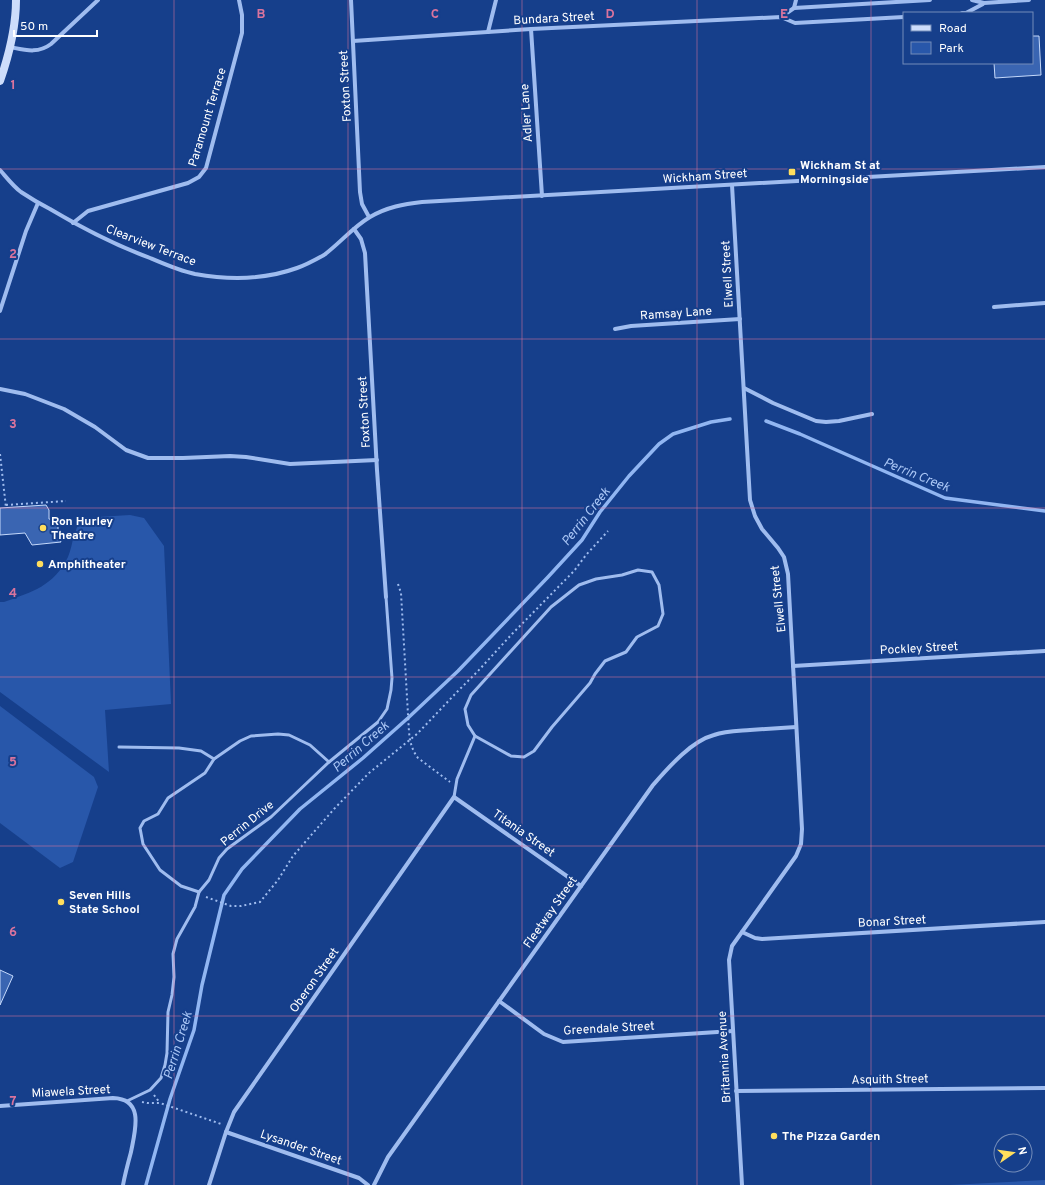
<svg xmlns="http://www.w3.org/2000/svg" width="1045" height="1185" font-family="Overpass,sans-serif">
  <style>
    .green { fill: #2857aa }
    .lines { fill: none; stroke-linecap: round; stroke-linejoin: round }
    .stream { stroke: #91b6f2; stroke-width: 3.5 }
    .building { fill: #3a65b2; stroke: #c5d9fb }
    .path { stroke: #9fbcef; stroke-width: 2; stroke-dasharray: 2 3; stroke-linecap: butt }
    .lane { stroke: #9fbcef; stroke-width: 3 }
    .street { stroke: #9fbcef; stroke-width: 4 }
    .secondary { stroke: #cdddfb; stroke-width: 8 }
    .grid { fill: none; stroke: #da749d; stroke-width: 1; stroke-opacity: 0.55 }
    .poi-dot { fill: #ffde5d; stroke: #163f8b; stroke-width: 1.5 }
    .labels { text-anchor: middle; stroke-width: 4; stroke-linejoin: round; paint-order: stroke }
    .street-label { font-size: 12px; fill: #fff; stroke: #163f8b }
    .poi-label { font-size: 12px; font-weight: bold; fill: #fff; stroke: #163f8b; text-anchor: start }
    .water-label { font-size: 13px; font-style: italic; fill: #abc7f6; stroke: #163f8b }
    .grid-label { font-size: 13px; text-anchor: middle; font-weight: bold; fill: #da749d; stroke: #163f8b; stroke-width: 4; stroke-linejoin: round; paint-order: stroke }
  </style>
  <rect width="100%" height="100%" fill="#163f8b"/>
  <g class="green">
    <path d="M 130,515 L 144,518 L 164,546 L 171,704 L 105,710 L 109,772 L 0,692 L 0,602 L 4,602 C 32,592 54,586 68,557 C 71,550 72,542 74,536 C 76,530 78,524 81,518 Z"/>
    <path d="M 0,706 L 94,777 L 98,787 L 73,862 L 60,868 L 0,823 Z"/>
    <path d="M 1045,1180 L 1045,1185 L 950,1185 Z"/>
  </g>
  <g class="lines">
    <g class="stream">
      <path d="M 766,421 L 800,434 L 945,498 L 1045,511"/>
      <path d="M 146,1185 L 170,1099 L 194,1030 L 202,985 L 224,895 L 242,869 L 300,809 L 363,758 L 408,718 L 458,671 L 548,577 L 582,540 L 600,512 L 629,476 L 659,444 L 673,434 L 711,422 L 730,419"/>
    </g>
  </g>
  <g class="building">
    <path d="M 1032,36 L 1039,36 L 1041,75 L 995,78 L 994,63 L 1032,63 Z"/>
    <path d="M 46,505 L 49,510 L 49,519 L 58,521 L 58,535 L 61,542 L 32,545 L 25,533 L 0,535 L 0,508 Z"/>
    <path d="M 0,970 L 13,976 L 0,1005 Z"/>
  </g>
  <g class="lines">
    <g class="path">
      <path d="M 0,454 L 6,508"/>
      <path d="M 6,505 L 66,501"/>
      <path d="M 398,584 L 401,593 L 409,732 C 410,742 412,750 418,758 L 450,782"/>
      <path d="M 206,897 L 231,906 L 241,906 L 260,902 L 278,880 L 293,856 L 334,809 L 369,773 L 417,734 L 457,692 L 478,671 L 512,634 L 574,571 L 586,555 L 608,531"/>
      <path d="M 154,1095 L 160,1103"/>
      <path d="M 142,1102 L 147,1103 L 160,1103 L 221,1124"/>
    </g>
    <g class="lane">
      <path d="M 638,570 L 652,572 L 659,585 L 663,614 L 658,626 L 637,637 L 626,652 L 605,661 L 595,674 L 590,683 L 552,727 L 534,751 L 524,757 L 511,756 L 475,736 L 468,725 L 465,709 L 471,695 L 551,607 L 579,585 L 596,579 L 622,575 Z"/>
      <path d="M 119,747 L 179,748 L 201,751 L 214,759"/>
      <path d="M 454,797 L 457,779 L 475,736"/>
      <path d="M 199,892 L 181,886 L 160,870 L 143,844 L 140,828 L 144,821 L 158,814 L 168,798 L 205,773 L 214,759 L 240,741 L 251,736 L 278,734 L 289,735 L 310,745 L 329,762"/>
      <path d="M 127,1101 L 150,1090 L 161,1078 L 165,1065 L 167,1053 L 168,1012 L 172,995 L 174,977 L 173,954 L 177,939 L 195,907 L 199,892 L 209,880 L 219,858 L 227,849 L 271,817 L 329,762 L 378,722 L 387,709 L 391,690 L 392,678 L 386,597"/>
    </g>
    <g class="street">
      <path d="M 351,0 L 360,192 L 362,204 L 369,217"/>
      <path d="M 972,0 L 984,3 L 1029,0"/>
      <path d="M 794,8 L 796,0"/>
      <path d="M 962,13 L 966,13 L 983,4"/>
      <path d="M 781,17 L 794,8 L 930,0"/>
      <path d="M 531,29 L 542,196"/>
      <path d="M 488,32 L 496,0"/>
      <path d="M 353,41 L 531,29 L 781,17 L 795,23 L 904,17"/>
      <path d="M 10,47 C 25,50 38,54 51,44 L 98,0"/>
      <path d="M 0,170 C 7,178 13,186 21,192 C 30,198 40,204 50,209 C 82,228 115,245 150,258 C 164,264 180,271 195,274 C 229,280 264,280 297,268 C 306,265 315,260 324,255 C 340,243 353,227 370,217 C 387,207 404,204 422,202 L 1045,167"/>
      <path d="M 732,185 L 750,500 L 755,516 L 762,529 L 778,548 L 784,557 L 788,574 L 802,829 L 801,844 L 796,856 L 732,946 L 729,960 L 742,1185"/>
      <path d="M 73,223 L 88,211 L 188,183 L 199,177 L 206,168 L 242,33 L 242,15 L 239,0"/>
      <path d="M 354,229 L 361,239 L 365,253 L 377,470 L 386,597"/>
      <path d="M 994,307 L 1045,303"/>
      <path d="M 0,311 L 26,231 L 38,203"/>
      <path d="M 615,329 L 631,326 L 740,319"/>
      <path d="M 744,388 L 773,403 L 816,421 L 826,422 L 839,421 L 872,414"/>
      <path d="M 0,389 L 25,394 L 64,409 L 95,427 L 126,450 L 148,458 L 183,458 L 230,456 L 246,457 L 290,464 L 377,460"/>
      <path d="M 793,666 L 1045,651"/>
      <path d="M 742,932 L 755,938 L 762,939 L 1045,922"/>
      <path d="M 499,1001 L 544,1034 L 563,1042 L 733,1031"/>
      <path d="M 736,1091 L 1045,1088"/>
      <path d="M 0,1106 L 113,1098 C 145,1099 135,1131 131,1152 C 128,1163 125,1174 123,1185"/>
      <path d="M 226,1132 L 359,1178 L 368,1185"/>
      <path d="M 209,1185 L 226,1132 L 234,1112 L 454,797 L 581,886"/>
      <path d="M 374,1185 L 388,1157 L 653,785 C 668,768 691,741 714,735 C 725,731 738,731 750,730 C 766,729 781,728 796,727"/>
    </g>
    <path class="secondary" d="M 0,81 C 9,55 16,27 16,0"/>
  </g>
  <path class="grid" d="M 174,0 L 174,1185M 348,0 L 348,1185M 522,0 L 522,1185M 697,0 L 697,1185M 871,0 L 871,1185M 0,169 L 1045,169M 0,339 L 1045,339M 0,508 L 1045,508M 0,677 L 1045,677M 0,846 L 1045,846M 0,1016 L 1045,1016"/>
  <g class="poi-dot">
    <rect x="788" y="168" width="8" height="8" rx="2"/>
    <circle cx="43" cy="528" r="4"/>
    <circle cx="40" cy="564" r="4"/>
    <circle cx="61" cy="902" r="4"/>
    <circle cx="774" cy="1136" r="4"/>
  </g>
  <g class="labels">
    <g class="street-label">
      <text transform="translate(554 18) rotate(-3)" y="4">Bundara Street</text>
      <text transform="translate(345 86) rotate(-93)" y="4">Foxton Street</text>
      <text transform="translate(526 113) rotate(-94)" y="4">Adler Lane</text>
      <text transform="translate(207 117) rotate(-73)" y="4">Paramount Terrace</text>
      <text transform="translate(705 176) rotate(-4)" y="4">Wickham Street</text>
      <text transform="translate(151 245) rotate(21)" y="4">Clearview Terrace</text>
      <text transform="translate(727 274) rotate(-93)" y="4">Elwell Street</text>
      <text transform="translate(676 313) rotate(-4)" y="4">Ramsay Lane</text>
      <text transform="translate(364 412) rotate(-93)" y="4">Foxton Street</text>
      <text transform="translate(778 599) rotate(-96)" y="4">Elwell Street</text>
      <text transform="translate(919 648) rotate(-3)" y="4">Pockley Street</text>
      <text transform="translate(247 823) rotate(-39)" y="4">Perrin Drive</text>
      <text transform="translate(524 833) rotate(35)" y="4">Titania Street</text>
      <text transform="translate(550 912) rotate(-55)" y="4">Fleetway Street</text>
      <text transform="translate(892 921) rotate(-3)" y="4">Bonar Street</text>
      <text transform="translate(314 980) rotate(-55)" y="4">Oberon Street</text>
      <text transform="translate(609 1028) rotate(-3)" y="4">Greendale Street</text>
      <text transform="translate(724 1057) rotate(-93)" y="4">Britannia Avenue</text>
      <text transform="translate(890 1079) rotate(-1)" y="4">Asquith Street</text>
      <text transform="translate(71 1091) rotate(-3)" y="4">Miawela Street</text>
      <text transform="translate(301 1147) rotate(19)" y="4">Lysander Street</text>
    </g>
    <g class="poi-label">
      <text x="800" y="169">Wickham St at<tspan x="800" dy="14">Morningside</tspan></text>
      <text x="51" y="525">Ron Hurley<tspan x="51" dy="14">Theatre</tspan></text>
      <text x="48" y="568">Amphitheater</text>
      <text x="69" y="899">Seven Hills<tspan x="69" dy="14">State School</tspan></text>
      <text x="782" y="1140">The Pizza Garden</text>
    </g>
    <g class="water-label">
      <text transform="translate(917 474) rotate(22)" y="5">Perrin Creek</text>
      <text transform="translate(585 516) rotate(-52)" y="5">Perrin Creek</text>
      <text transform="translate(360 746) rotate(-41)" y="5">Perrin Creek</text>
      <text transform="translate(177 1045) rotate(-73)" y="5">Perrin Creek</text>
    </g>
  </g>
  <g class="grid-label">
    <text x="261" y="18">B</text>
    <text x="435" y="18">C</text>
    <text x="610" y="18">D</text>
    <text x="784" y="18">E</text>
    <text x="13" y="89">1</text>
    <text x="13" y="258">2</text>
    <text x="13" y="428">3</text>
    <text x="13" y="597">4</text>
    <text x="13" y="766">5</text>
    <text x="13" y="936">6</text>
    <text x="13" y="1105">7</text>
  </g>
  <rect x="903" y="12" width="130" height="52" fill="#163f8b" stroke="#738cb9"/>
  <rect x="911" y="25" width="20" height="6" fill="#cdddfb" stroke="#738cb9"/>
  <text x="939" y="32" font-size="12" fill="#ffffff">Road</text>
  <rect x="911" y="42" width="20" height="12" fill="#2857aa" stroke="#738cb9"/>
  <text x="939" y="52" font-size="12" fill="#ffffff">Park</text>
  <g transform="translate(1013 1153) rotate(77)"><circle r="19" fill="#163f8b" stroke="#738cb9"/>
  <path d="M0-3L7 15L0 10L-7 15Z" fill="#ffde5d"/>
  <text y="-6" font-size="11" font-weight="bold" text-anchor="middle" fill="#ffffff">N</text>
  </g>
  <path d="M14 30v6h83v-6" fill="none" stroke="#ffffff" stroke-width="2"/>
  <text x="20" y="30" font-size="12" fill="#ffffff" stroke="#163f8b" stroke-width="3" paint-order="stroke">50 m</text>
</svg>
